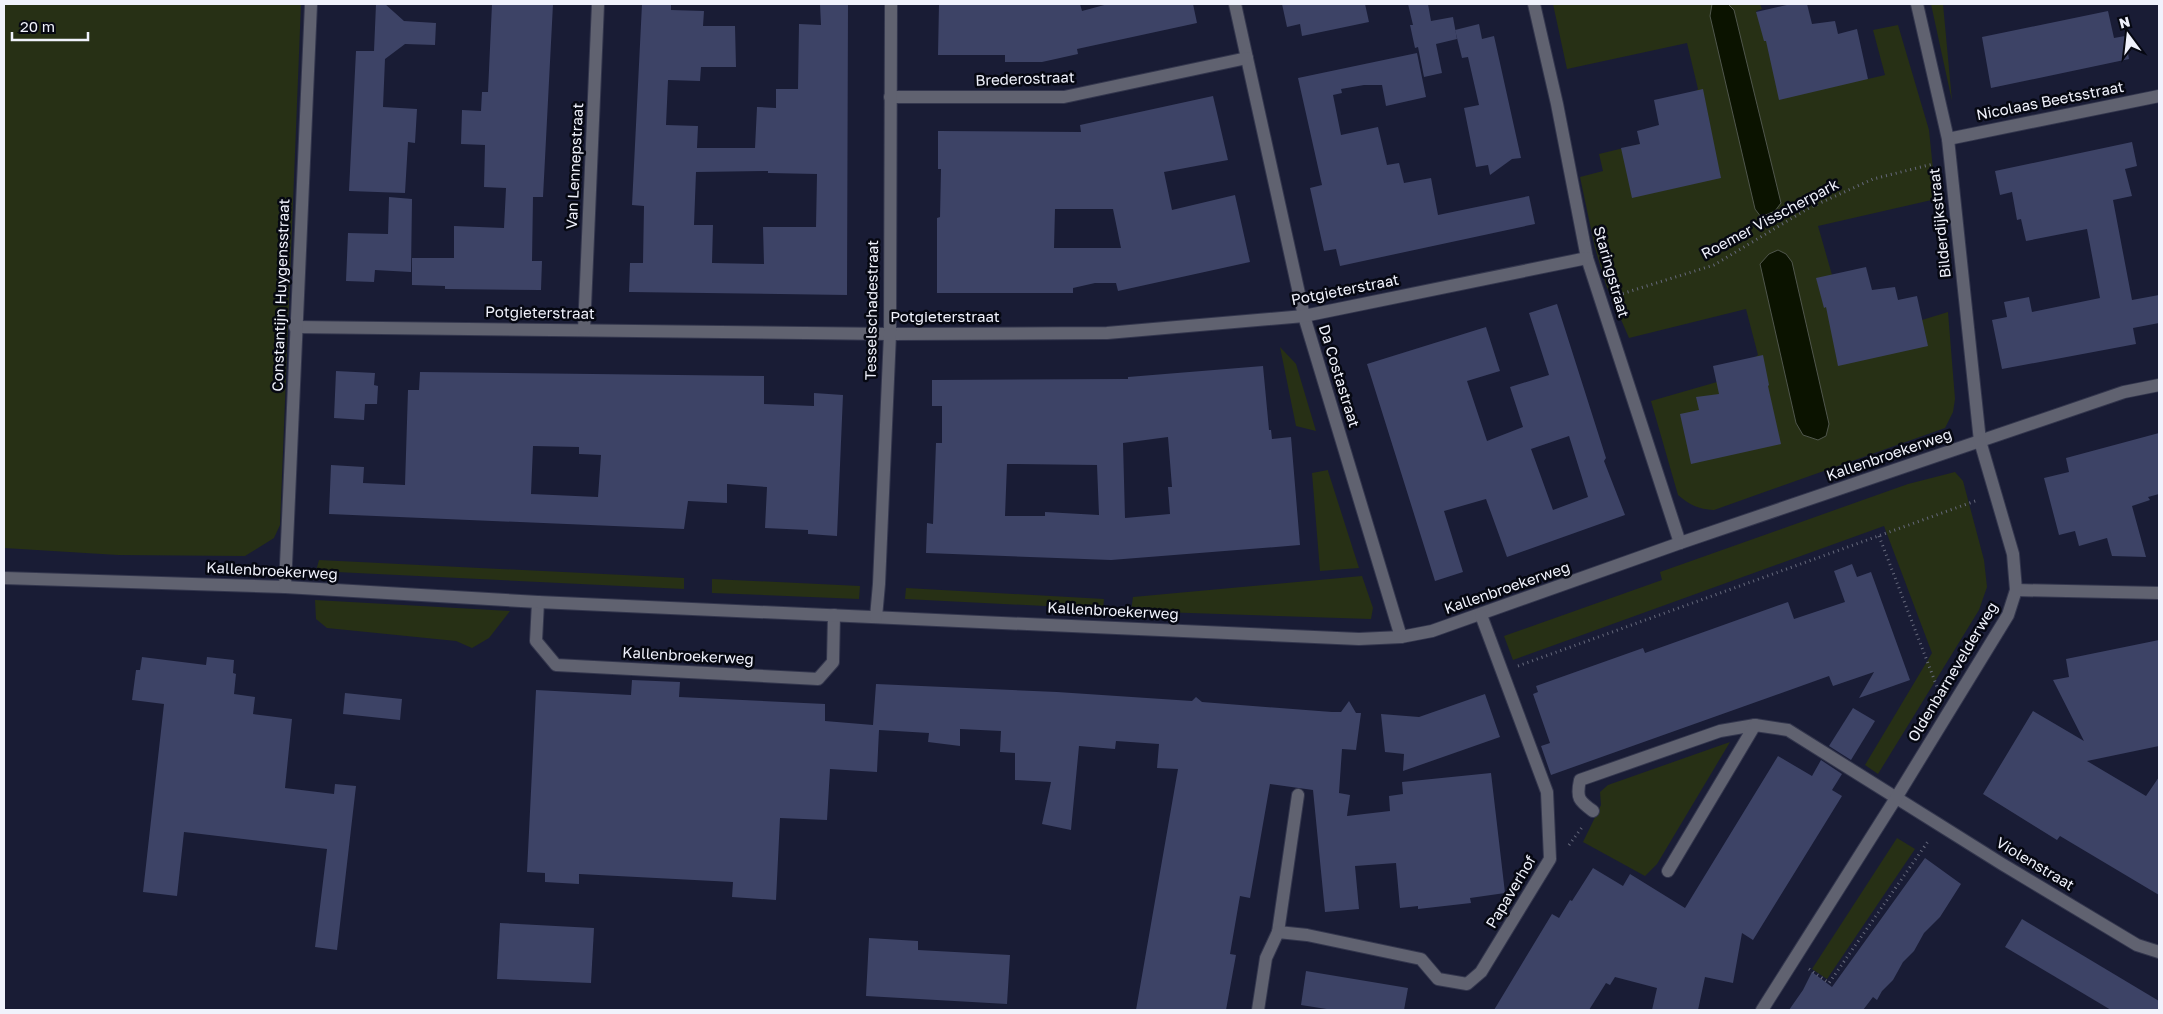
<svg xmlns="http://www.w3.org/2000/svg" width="2163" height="1014" font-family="'Golos Text',sans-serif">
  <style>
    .green { fill: #273015 }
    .water { fill: #0b1300; stroke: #50564c }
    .building { fill: #3d4366; fill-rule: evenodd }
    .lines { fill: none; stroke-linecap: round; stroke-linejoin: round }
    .service-casing { stroke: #33364d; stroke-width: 14 }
    .minor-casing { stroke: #33364d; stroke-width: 14 }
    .path { stroke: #66697c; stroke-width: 3; stroke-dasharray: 1 4; stroke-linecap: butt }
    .service { stroke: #606270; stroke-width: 12 }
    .minor { stroke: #606270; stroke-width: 12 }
    .labels { text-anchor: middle; stroke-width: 5; stroke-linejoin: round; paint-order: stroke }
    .street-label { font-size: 15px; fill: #f0f2fc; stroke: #060812 }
  </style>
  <rect width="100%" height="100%" fill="#191c35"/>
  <g class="green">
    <path d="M 4,4 L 301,4 L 280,525 L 274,538 L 245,556 L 118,555 L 4,548 Z"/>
    <path d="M 1553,4 L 1760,4 L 1762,9 L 1756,11 L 1766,27 L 1776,60 L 1868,79 L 1885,75 L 1873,30 L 1898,25 L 1929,130 L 1936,199 L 1818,226 L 1832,275 L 1922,320 L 1948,312 L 1955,399 L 1953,412 L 1945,428 L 1714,510 C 1698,509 1690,505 1678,495 L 1651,401 L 1717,382 L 1758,355 L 1746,309 L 1629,338 L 1606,285 L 1595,248 L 1580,177 L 1603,171 L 1599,154 L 1640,144 L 1660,129 L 1698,89 L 1687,43 L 1567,69 Z"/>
    <path d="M 1931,4 L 1943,4 L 1952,101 Z"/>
    <path d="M 1280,347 L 1296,364 L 1316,431 L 1296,426 Z"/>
    <path d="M 1328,470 L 1328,471 L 1359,568 L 1320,571 L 1312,473 Z"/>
    <path d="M 1955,472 L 1963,481 L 1984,560 L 1987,587 L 1979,610 L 1878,774 L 1865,765 L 1932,653 L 1884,526 L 1513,660 L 1504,636 L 1662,580 L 1660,572 L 1908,484 Z"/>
    <path d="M 319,560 L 684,578 L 684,589 L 316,571 Z"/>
    <path d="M 1362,576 L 1373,608 L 1371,619 L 1131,611 L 1133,597 Z"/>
    <path d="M 712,579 L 860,586 L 859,599 L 712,593 Z"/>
    <path d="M 906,588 L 1104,599 L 1103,609 L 905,599 Z"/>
    <path d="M 315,600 L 510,611 L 489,638 L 472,648 L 456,641 L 327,628 L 316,619 Z"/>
    <path d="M 1730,742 L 1657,864 L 1645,876 L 1583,842 L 1601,805 L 1600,792 L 1608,785 Z"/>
    <path d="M 1897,838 L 1915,849 L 1827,979 L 1812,969 Z"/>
  </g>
  <g class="water">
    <path d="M 1712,4 L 1728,4 L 1734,10 L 1781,203 L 1775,211 L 1761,217 L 1755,209 L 1710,16 Z"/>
    <path d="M 1778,250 L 1786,254 L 1792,262 L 1829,424 L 1826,436 L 1818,440 L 1803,435 L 1796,423 L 1760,264 L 1769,254 Z"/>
  </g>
  <g class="building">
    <path d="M 376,4 L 385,4 L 404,21 L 436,23 L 435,45 L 405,44 L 385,59 L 383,107 L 417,109 L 415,143 L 408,142 L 405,193 L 349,191 L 356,51 L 374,51 Z"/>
    <path d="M 492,4 L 553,4 L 543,197 L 533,197 L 532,261 L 542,261 L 541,290 L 445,289 L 445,286 L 412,285 L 412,258 L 454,258 L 454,226 L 504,228 L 506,188 L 484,187 L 485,145 L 461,144 L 462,110 L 481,111 L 482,92 L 488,92 Z"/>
    <path d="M 642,4 L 671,4 L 671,10 L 704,11 L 703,26 L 735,26 L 736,67 L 701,67 L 700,81 L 668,80 L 666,125 L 698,126 L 697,148 L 755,148 L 757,107 L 776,108 L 776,89 L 798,89 L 799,24 L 821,25 L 820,4 L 848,4 L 847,295 L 629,292 L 630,263 L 643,263 L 644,206 L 632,205 ZM 768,171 L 768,173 L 817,174 L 816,227 L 763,227 L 764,264 L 712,263 L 713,225 L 694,225 L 696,172 Z"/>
    <path d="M 939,4 L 1080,4 L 1082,11 L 1108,4 L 1193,4 L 1197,23 L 1077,49 L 1078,54 L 1042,62 L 1005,62 L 1005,55 L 938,55 Z"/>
    <path d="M 1282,4 L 1365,4 L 1369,22 L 1302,36 L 1300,24 L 1287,27 Z"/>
    <path d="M 1408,4 L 1428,4 L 1431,21 L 1453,17 L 1457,39 L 1436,44 L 1442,73 L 1424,77 L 1418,47 L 1415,48 L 1410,25 L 1413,25 Z"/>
    <path d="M 1791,4 L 1807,4 L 1812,24 L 1835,21 L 1838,34 L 1857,29 L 1868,79 L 1779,100 L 1766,41 L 1764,41 L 1756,12 Z"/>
    <path d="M 2108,11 L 2114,38 L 2125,36 L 2129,59 L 1991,88 L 1982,37 Z"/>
    <path d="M 1479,24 L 1482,39 L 1494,36 L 1521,158 L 1512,159 L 1490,175 L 1488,165 L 1476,167 L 1464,108 L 1479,105 L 1468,57 L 1462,58 L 1455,30 Z"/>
    <path d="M 1417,53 L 1426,97 L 1386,106 L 1382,85 L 1364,85 L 1341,89 L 1342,93 L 1333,95 L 1341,135 L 1378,127 L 1387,165 L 1399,163 L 1404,183 L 1431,178 L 1438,215 L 1529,196 L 1535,224 L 1340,266 L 1336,249 L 1324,251 L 1310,188 L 1322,185 L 1298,78 Z"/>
    <path d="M 1703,89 L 1721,178 L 1632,198 L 1621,148 L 1640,144 L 1637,131 L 1659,125 L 1654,100 Z"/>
    <path d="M 1213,96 L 1228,160 L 1164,172 L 1172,210 L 1235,195 L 1250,262 L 1118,291 L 1116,283 L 1095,283 L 1073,288 L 1073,293 L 937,293 L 937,218 L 940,217 L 941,169 L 938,169 L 938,131 L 1081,132 L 1080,125 ZM 1055,209 L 1113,209 L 1121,248 L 1054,248 Z"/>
    <path d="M 2132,142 L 2137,166 L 2125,169 L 2132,196 L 2113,200 L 2132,300 L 2159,295 L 2159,323 L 2133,328 L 2136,344 L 2002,369 L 1992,320 L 2007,317 L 2004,302 L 2029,297 L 2032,312 L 2100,298 L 2087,229 L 2026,241 L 2021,219 L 2017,220 L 2012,192 L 2000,195 L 1995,171 Z"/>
    <path d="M 389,197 L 412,199 L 411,272 L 375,270 L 374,282 L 346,281 L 348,233 L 388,234 Z"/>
    <path d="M 1866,267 L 1872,290 L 1895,287 L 1898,300 L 1917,296 L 1928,346 L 1838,366 L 1826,307 L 1824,308 L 1816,278 Z"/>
    <path d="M 1557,304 L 1606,458 L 1604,461 L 1625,515 L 1507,557 L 1486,499 L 1444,511 L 1463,572 L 1435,581 L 1367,364 L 1486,327 L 1500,371 L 1467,381 L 1487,441 L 1523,427 L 1510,387 L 1549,375 L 1529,313 ZM 1569,436 L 1588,497 L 1553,510 L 1531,449 Z"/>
    <path d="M 1763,355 L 1769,385 L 1768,386 L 1781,444 L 1691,464 L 1680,414 L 1699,410 L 1696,397 L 1719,394 L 1713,366 Z"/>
    <path d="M 1263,366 L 1269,430 L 1271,430 L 1272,439 L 1291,437 L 1300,545 L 1111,560 L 926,553 L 927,523 L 933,524 L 936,443 L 942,443 L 942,406 L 932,406 L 932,380 L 1128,379 L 1128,377 ZM 1168,437 L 1172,487 L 1168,487 L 1170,514 L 1125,518 L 1123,443 ZM 1007,464 L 1097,465 L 1099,515 L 1045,512 L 1045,516 L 1005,516 Z"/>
    <path d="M 336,371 L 375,373 L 374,385 L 378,386 L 377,404 L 365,404 L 364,420 L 334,418 Z"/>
    <path d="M 420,372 L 764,376 L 764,404 L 814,406 L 814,393 L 843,395 L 837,536 L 808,534 L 808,530 L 765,528 L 767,487 L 727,484 L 727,503 L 688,501 L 684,529 L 329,514 L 331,465 L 364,467 L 363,483 L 405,485 L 408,390 L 419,390 ZM 533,446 L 579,447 L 579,454 L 601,455 L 598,497 L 531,494 Z"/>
    <path d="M 2159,433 L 2159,494 L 2148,497 L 2150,500 L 2132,506 L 2146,557 L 2112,556 L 2107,538 L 2079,546 L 2075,531 L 2059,535 L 2044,478 L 2069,472 L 2066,458 Z"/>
    <path d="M 1852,564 L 1857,577 L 1871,572 L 1910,680 L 1859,698 L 1874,672 L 1833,686 L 1829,676 L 1551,775 L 1541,746 L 1550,743 L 1533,694 L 1538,692 L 1536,686 L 1643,648 L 1645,653 L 1788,602 L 1794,619 L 1845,602 L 1834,571 Z"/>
    <path d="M 2159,640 L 2159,746 L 2087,761 L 2146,796 L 2159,777 L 2159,895 L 2060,836 L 2057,840 L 1983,794 L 2033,711 L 2084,741 L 2053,680 L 2069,677 L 2066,659 Z"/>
    <path d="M 142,657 L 206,665 L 207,657 L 234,660 L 233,673 L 236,674 L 234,694 L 255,697 L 253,714 L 292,719 L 285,788 L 334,794 L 335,784 L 356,786 L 337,950 L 315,947 L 327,849 L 184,832 L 177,896 L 143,892 L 164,704 L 132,700 L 136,670 L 140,670 Z"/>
    <path d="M 632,680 L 680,682 L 679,697 L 825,704 L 825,721 L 873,725 L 876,684 L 1057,692 L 1192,701 L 1196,697 L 1202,702 L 1332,712 L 1341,712 L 1349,701 L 1356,713 L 1361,713 L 1356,750 L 1342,749 L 1339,793 L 1350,795 L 1347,816 L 1390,811 L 1389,796 L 1403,794 L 1402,782 L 1491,773 L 1505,893 L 1470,898 L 1471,903 L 1418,909 L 1418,906 L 1400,908 L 1396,863 L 1355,866 L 1359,909 L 1325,912 L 1313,790 L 1270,784 L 1250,898 L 1240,896 L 1230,954 L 1236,955 L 1226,1010 L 1136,1010 L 1178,769 L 1157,768 L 1159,744 L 1116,741 L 1115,749 L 1079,746 L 1071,830 L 1042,824 L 1051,782 L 1015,780 L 1015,753 L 1000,752 L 1001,731 L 960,729 L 960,746 L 928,742 L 929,733 L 879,730 L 877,772 L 830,769 L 827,820 L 780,818 L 776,900 L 732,897 L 733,882 L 579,874 L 579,884 L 545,882 L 545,873 L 527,872 L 536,690 L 631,695 Z"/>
    <path d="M 345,693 L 402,699 L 400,720 L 343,714 Z"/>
    <path d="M 1485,694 L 1500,737 L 1403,771 L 1404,754 L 1385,752 L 1381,714 L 1419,717 Z"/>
    <path d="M 1853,708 L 1875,721 L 1851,760 L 1829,746 Z"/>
    <path d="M 1778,756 L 1812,776 L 1821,760 L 1842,774 L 1832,790 L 1842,796 L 1753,940 L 1742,933 L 1733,983 L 1705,977 L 1698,1010 L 1652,1010 L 1657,988 L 1615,977 L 1610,985 L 1606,983 L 1589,1010 L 1494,1010 L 1552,914 L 1559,918 L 1570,900 L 1572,901 L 1593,868 L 1623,886 L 1630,874 L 1685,908 Z"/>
    <path d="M 1925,858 L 1961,884 L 1940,917 L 1924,933 L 1914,951 L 1903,962 L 1893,980 L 1882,991 L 1877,1000 L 1873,997 L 1863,1010 L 1789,1010 L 1803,990 L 1812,972 L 1832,987 Z"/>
    <path d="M 2022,919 L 2159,1001 L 2159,1010 L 2111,1010 L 2005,947 Z"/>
    <path d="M 500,923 L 594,928 L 591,983 L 497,979 Z"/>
    <path d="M 869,938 L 918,941 L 918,950 L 1010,955 L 1007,1004 L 866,996 Z"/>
    <path d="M 1306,971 L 1408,988 L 1404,1010 L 1333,1010 L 1301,1005 Z"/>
  </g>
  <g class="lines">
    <g class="service-casing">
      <path id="service" d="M 538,602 L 536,641 L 556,665 L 818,679 L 833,662 L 834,615"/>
    </g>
    <g class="minor-casing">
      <g id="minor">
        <path d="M 1235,4 L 1304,316 L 1401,637"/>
        <path d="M 1534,4 L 1557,104 L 1587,258 L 1680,543"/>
        <path d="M 890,97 L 1064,97 L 1247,58"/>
        <path d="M 1948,139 L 2159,96"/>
        <path d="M 295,327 L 890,334 L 1107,333 L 1304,316 L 1587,258"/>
        <path d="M 584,330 L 598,4"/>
        <path d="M 4,578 L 285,587 L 538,602 L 1359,639 L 1401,637 L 1432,631 L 1680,543 L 2124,392 L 2159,385"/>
        <path d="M 285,587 L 311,4"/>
        <path d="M 2016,590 L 2159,593"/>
        <path d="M 876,617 L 879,584 L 890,334 L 891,4"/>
        <path d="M 1593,811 C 1579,801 1576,798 1580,780 L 1720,731 L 1755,725"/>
        <path d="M 1668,871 L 1755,725 L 1788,730 L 2002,864 L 2137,945 L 2159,952"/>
        <path d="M 1278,932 L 1298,795"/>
        <path d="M 1258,1010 L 1266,958 L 1278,932 L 1307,935 L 1421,959 L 1438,979 L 1467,984 L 1481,972 L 1550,859 L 1547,792 L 1481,615"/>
        <path d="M 1762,1010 L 1896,798 L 2008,615 L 2016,590 L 2013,554 L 1980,441 L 1948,139 L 1917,4"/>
      </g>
    </g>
    <g class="path">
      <path d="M 1618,295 L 1714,265 L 1809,208 L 1873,179 L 1933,164"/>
      <path d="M 1879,536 L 1939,692"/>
      <path d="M 1518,666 L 1978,500"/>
      <path d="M 1569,845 L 1583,826"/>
      <path d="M 1809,969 L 1829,983 L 1929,840"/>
    </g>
    <use href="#service" class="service"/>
    <use href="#minor" class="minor"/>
  </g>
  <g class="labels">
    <g class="street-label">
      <text transform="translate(1025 79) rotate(-2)" y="5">Brederostraat</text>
      <text transform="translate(2050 101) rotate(-11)" y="5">Nicolaas Beetsstraat</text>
      <text transform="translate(575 166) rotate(-87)" y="5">Van Lennepstraat</text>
      <text transform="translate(1770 219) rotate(-28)" y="5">Roemer Visscherpark</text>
      <text transform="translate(1940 223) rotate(-96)" y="5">Bilderdijkstraat</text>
      <text transform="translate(1611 272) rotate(74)" y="5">Staringstraat</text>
      <text transform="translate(1345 290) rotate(-11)" y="5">Potgieterstraat</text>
      <text transform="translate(281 295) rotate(-88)" y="5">Constantijn Huygensstraat</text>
      <text transform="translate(872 310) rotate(-89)" y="5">Tesselschadestraat</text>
      <text transform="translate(540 313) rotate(1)" y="5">Potgieterstraat</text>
      <text x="945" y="322">Potgieterstraat</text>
      <text transform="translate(1339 376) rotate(73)" y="5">Da Costastraat</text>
      <text transform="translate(1889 455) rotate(-19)" y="5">Kallenbroekerweg</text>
      <text transform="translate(272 571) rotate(3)" y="5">Kallenbroekerweg</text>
      <text transform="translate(1507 588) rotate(-19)" y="5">Kallenbroekerweg</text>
      <text transform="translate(1113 611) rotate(3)" y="5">Kallenbroekerweg</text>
      <text transform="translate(688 656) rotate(3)" y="5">Kallenbroekerweg</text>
      <text transform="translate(1953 672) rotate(-59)" y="5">Oldenbarnevelderweg</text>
      <text transform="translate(2035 864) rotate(31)" y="5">Violenstraat</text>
      <text transform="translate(1511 892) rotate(-59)" y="5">Papaverhof</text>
    </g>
  </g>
  <rect width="2163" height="1014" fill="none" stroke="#f0f2fc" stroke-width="10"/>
  <g transform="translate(2128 35) rotate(345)" stroke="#060812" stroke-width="4" paint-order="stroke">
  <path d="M0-4L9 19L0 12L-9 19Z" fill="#f0f2fc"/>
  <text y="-8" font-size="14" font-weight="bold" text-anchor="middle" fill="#f0f2fc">N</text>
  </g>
  <path d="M12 32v8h76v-8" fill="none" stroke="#f0f2fc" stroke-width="2.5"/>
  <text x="20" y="32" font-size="15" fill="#f0f2fc" stroke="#060812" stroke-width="4" paint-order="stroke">20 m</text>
</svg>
